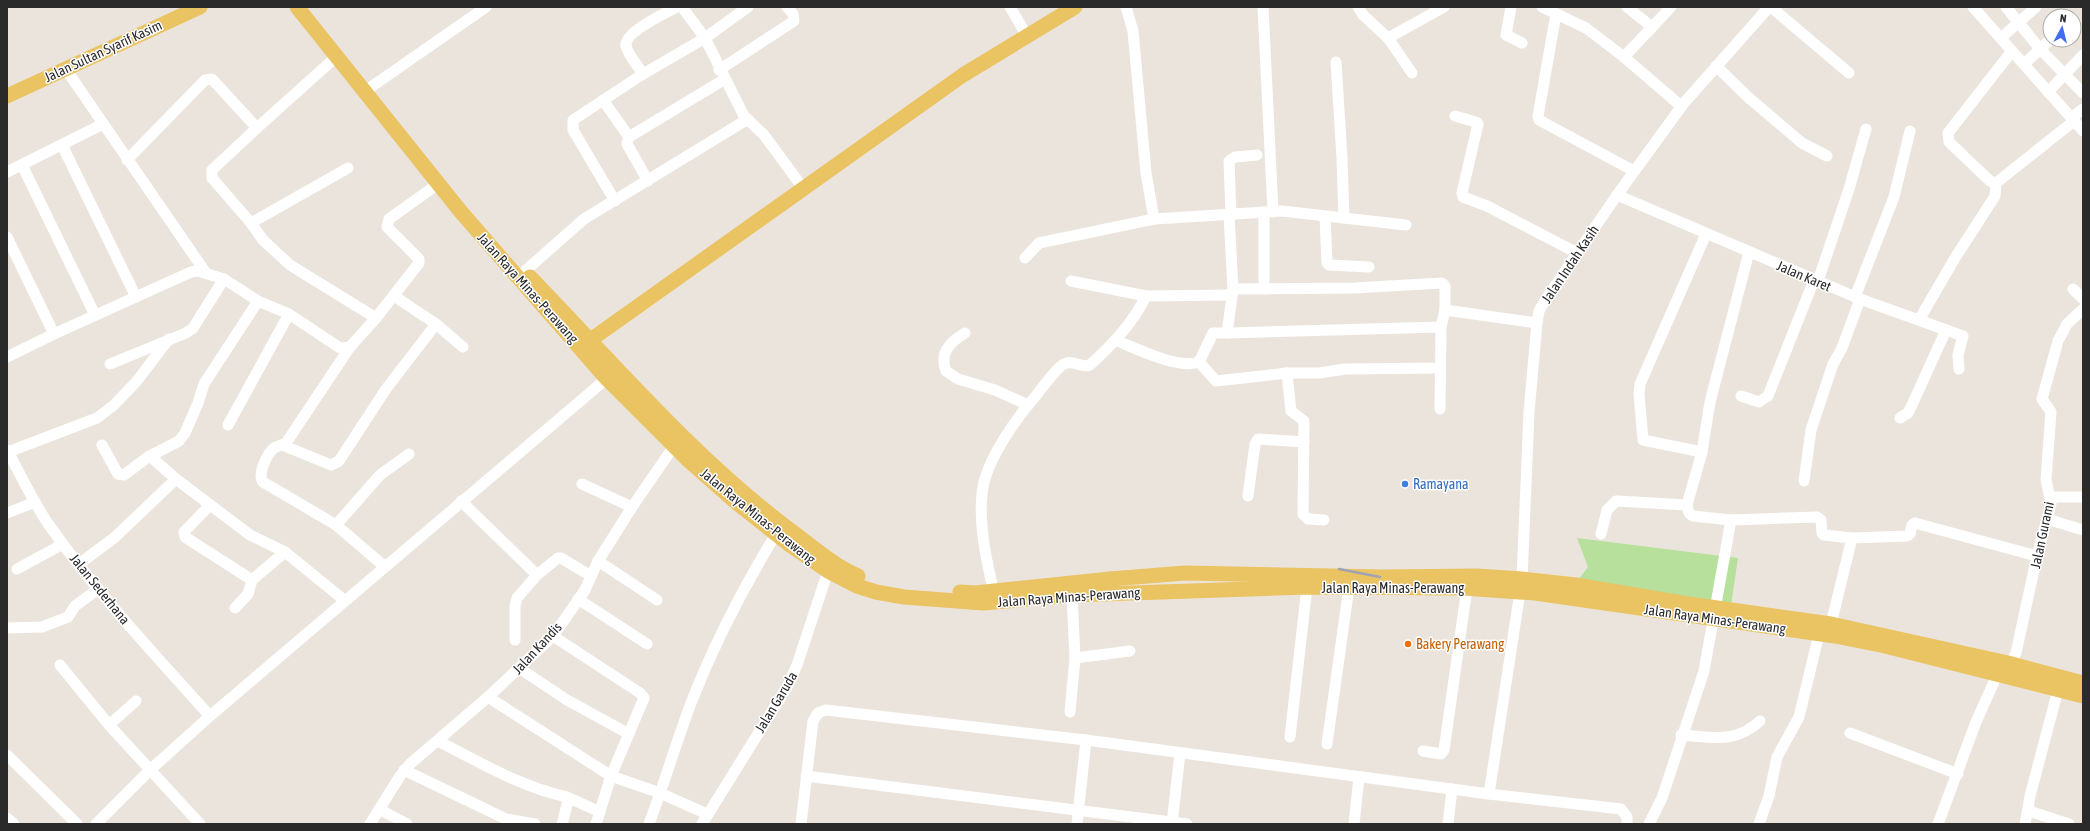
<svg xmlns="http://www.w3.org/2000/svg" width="2090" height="831" font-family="'Asap Condensed',sans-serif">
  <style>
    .green { fill: #b6e09b }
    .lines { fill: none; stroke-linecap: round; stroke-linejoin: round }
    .minor { stroke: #fff; stroke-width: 11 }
    .major { stroke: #eac362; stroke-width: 15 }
    .rail { stroke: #9fa3b3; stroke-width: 2.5 }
    .shop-dot { fill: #3f7fe0; stroke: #fff; stroke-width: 1.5 }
    .food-dot { fill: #e8710a; stroke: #fff; stroke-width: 1.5 }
    .labels { text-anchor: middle; stroke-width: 3; stroke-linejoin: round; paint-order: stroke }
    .street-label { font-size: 14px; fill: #2a2a2a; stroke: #fff }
    .shop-label { font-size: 14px; fill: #366cbe; stroke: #fff; text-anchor: start }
    .food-label { font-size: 14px; fill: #c56008; stroke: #fff; text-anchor: start }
  </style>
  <rect width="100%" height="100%" fill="#ebe4dc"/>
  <path class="green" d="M 1577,538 L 1738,558 L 1730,612 L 1572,588 L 1588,567 Z"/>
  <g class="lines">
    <g class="minor">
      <path d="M 682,7 L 705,38 L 744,116 L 764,135 L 803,188"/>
      <path d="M 1010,7 L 1027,36"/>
      <path d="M 1126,7 L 1133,31 L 1146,173 L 1154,219 L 1282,211 L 1406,225"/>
      <path d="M 1263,7 L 1273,212"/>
      <path d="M 1358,7 L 1363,15 L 1388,38 L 1412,73"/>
      <path d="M 1511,7 L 1506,35 L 1522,43"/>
      <path d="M 1542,7 L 1586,28 L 1624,57 L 1681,106"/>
      <path d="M 1627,7 L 1652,27"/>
      <path d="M 1771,7 L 1849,73"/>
      <path d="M 1973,7 L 2083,131"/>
      <path d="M 2006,7 L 2040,49 L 2083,93"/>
      <path d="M 1556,14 L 1538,116 L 1539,120 L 1634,171"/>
      <path d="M 1388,38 L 1444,7"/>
      <path d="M 2001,38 L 2036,7"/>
      <path d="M 1624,57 L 1671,7"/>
      <path d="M 1336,62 L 1342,158 L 1344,218"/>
      <path d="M 2024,64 L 2050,40"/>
      <path d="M 1716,66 L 1749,98 L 1802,143 L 1827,156"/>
      <path d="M 65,68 L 206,273"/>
      <path d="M 719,70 L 794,21 L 793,14 L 787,7"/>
      <path d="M 643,74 C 638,66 628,55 626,46 C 624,32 666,13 677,7"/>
      <path d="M 371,87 L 486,7"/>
      <path d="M 2048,92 L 2083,55"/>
      <path d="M 603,100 L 629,137"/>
      <path d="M 1455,116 L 1476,122 L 1478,124 L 1462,193 L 1463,197 L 1487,206 L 1577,253"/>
      <path d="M 2071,118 L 2083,109"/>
      <path d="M 257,128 L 212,170 L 212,178 L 251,223 L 263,240 L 290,265 L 376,318 L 419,263 L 419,259 L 387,227 L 389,219 L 438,184"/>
      <path d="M 62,145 L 136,297"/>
      <path d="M 127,160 L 205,80 L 212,79 L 257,128 L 336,57"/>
      <path d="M 22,165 L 95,315"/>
      <path d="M 7,172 L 103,124"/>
      <path d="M 648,181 L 627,144 L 629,137 L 725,79"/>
      <path d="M 1996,183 L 1990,181 L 1949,142 L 1948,133 L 2012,51"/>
      <path d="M 1617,195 L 1860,299 L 1963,336 L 1958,355 L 1959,369"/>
      <path d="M 615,201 L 573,130 L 573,120 L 643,74 L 705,38 L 748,7"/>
      <path d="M 1264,212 L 1264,289"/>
      <path d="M 1229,215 L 1233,289 L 1227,333 L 1441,327 L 1445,310 L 1537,323"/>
      <path d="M 1231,215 L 1229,161 L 1235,157 L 1257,155"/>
      <path d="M 1325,217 L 1327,263 L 1329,265 L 1369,267"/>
      <path d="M 251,223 L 348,168"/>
      <path d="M 7,237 L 54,334 L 191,272 L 198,271 L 224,279 L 258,301 L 289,314 L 340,348 L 350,347 L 376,318"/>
      <path d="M 1749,252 L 1710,402 L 1702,452 L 1687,505 L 1689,513 L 1693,516 L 1731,520 L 1817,517 L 1821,520 L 1822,533 L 1824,535 L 1852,538"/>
      <path d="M 1025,258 L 1039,243 L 1154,219"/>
      <path d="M 525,271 L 584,219 L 748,119"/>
      <path d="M 1818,281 L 1849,189 L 1866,129"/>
      <path d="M 1233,289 L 1355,288 L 1442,283 L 1445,286 L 1445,310"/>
      <path d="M 2073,289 L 2083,299"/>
      <path d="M 394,296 L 436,324 L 463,347"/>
      <path d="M 1146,296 L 1232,295"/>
      <path d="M 1855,297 L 1894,197 L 1910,131"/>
      <path d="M 1919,320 L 1955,258 L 1995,196 L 1996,183 L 2074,121"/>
      <path d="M 965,333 C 950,342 939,353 946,371 L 958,379 L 995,390 L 1028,405"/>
      <path d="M 1227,333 L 1213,333 L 1199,362 L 1216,381 L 1287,373 L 1319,373 L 1345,369 L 1440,368"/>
      <path d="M 1115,340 C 1135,348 1179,370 1199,362"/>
      <path d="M 350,347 L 286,443 C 282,445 278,446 274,448 C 267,454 257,474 263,482 L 336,525 L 380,475 L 409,454"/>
      <path d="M 7,357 L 54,334"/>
      <path d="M 110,364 L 186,333 L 193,328 L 224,279"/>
      <path d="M 1287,373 L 1291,411 L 1304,421 L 1303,514 L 1308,519 L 1324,520"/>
      <path d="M 1741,396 L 1759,402 L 1768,396 L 1814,280"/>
      <path d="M 1440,409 L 1441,327"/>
      <path d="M 1900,418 L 1908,413 L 1912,405 L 1946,330"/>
      <path d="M 228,425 L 289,314"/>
      <path d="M 102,445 L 118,474 L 124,475 L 148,457 L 151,457 L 176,479"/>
      <path d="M 282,445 L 331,465 L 339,461 L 386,389 L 436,324"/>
      <path d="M 7,450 C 21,475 33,502 49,525 C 97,593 154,654 210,716"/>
      <path d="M 8,452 L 97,418 L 114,405 L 136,382 L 169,339"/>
      <path d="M 1702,452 L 1643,440 L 1639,394 L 1640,384 L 1706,234"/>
      <path d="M 148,457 L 179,441 L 185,433 L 198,403 L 204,384 L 258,301"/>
      <path d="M 1804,481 L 1811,430 L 1833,364 L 1842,348 L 1860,299"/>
      <path d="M 582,484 L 632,507"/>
      <path d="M 1248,496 L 1255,444 L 1258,439 L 1304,442"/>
      <path d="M 2051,497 L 2083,497"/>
      <path d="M 461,501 L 537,575 L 558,558 L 561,558 L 591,576"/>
      <path d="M 210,505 L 184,532 L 185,537 L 252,580"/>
      <path d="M 7,513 L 35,502"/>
      <path d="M 2047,519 L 2083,530"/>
      <path d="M 336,525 L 384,566"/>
      <path d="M 1601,534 L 1607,510 L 1616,501 L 1687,505"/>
      <path d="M 598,561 L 657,600"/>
      <path d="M 79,564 L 114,538 L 176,479 L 250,535 L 285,552 L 344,600"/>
      <path d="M 17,569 L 63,544"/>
      <path d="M 995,597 C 987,564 976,516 984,482 C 991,455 1015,420 1034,398 C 1042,389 1054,370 1064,364 C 1073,359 1082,369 1090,365 C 1113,344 1133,323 1146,296 L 1071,281"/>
      <path d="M 578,599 L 647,644"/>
      <path d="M 235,608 L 248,594 L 252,580 L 285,552"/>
      <path d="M 1831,624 L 1852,538 L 1907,536 L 1910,534 L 1912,525 L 1915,523 L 2037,556"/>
      <path d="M 7,628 L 42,627 L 68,617 L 75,606 L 98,589"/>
      <path d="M 553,636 L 640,693 L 644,698 L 611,776 L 596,824"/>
      <path d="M 515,640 L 515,606 L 517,598 L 537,575"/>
      <path d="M 1075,658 L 1130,651"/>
      <path d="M 60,665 L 109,725 L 200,824"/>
      <path d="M 519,668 L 567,700 L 629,734"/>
      <path d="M 2058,690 L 2030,796 L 2028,808 L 2032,812 L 2069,824"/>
      <path d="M 488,697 L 611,776 L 660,793 L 707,814"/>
      <path d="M 1070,712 L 1075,658 L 1072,595"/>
      <path d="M 109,725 L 136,701"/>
      <path d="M 1850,733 L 1958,774"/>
      <path d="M 1681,735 C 1712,737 1735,744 1760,721"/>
      <path d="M 1290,737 L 1307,587"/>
      <path d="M 438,741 C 479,762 521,787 567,797 L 567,805 L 562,824"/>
      <path d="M 1327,744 L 1349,587"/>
      <path d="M 1423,751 L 1441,754 L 1444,750 L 1467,588"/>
      <path d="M 7,755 L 77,824"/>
      <path d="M 404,770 L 506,819 L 535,824"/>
      <path d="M 806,776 L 1187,824"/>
      <path d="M 567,797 L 600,812"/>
      <path d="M 379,809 L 407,824"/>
      <path d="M 7,818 L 14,824"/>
      <path d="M 96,824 L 150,770 L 210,716 L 612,374"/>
      <path d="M 370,824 L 400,776 L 410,764 L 488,697 L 553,636 L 585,590 L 598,561 L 632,507 L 674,446"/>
      <path d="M 649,824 C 664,784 676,743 691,703 C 714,644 743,588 776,534"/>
      <path d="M 702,824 L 787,687 L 797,665 L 828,571"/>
      <path d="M 801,824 L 813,721 L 818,713 L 826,710 L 1086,740 L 1489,794"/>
      <path d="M 1077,824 L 1086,740"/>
      <path d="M 1172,824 L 1180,753"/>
      <path d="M 1354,824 L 1359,777"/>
      <path d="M 1448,824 L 1452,789"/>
      <path d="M 1627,824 L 1627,817 L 1621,809 L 1489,794 L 1522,579 L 1529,412 L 1537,323 L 1539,311 L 1546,299 L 1617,195 L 1684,103 L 1769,7"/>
      <path d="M 1649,824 L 1662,798 L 1704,671 L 1731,520"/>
      <path d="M 1759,824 L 1769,796 L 1777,757 L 1799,717 L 1819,634"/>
      <path d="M 1938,824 L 1976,722 L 1998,673 L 2013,659 L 2016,653 L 2037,556 L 2051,504 L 2046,480 L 2051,412 L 2042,399 L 2058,341 L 2067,324 L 2083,309"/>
      <path d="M 2025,824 L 2028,808"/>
    </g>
    <g class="major">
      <path d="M 297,7 L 461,212 L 606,378 L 687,459 L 737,503 L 790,545 L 828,571 L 857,586 L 876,592 L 904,597 L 983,603 L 1072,595 L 1307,587 L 1464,588 L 1535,593 L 1835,636 L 1885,646 L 2083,696"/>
      <path d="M 7,96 L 200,7"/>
      <path d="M 530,277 C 614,364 693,457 790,530 C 812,546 834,566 858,576"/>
      <path d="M 582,346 L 963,75 L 1075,7"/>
      <path d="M 960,592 L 975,593 L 1110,579 L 1185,573 L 1380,577 L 1477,576 L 1522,579 L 1576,585 L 1682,603 L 1831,624 L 2008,663 L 2083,683"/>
    </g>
    <path class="rail" d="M 1339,569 L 1380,577"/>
  </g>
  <circle class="shop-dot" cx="1405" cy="484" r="4"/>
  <circle class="food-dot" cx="1408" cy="644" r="4"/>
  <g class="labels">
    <g class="street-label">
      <text transform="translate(103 51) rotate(-25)" y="5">Jalan Sultan Syarif Kasim</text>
      <text transform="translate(1570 264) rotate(-56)" y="5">Jalan Indah Kasih</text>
      <text transform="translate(1804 276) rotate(23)" y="5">Jalan Karet</text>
      <text transform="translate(528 288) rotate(48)" y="5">Jalan Raya Minas-Perawang</text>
      <text transform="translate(758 516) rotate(39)" y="5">Jalan Raya Minas-Perawang</text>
      <text transform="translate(2042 535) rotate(-78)" y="5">Jalan Gurami</text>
      <text x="1393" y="593">Jalan Raya Minas-Perawang</text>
      <text transform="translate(100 589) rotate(51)" y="5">Jalan Sederhana</text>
      <text transform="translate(1069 597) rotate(-4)" y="5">Jalan Raya Minas-Perawang</text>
      <text transform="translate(1715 619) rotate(8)" y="5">Jalan Raya Minas-Perawang</text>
      <text transform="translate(537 648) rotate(-47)" y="5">Jalan Kandis</text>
      <text transform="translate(776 702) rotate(-59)" y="5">Jalan Garuda</text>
    </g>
    <g class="shop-label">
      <text x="1413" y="489">Ramayana</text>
    </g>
    <g class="food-label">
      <text x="1416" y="649">Bakery Perawang</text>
    </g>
  </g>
  <rect width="2090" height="831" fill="none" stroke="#2a2a2a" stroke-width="16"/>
  <g transform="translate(2062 28) rotate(7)"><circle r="19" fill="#ffffff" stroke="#aaaaaa"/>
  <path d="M0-3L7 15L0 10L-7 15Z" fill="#426df2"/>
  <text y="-6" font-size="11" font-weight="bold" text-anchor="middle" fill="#2a2a2a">N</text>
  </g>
</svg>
